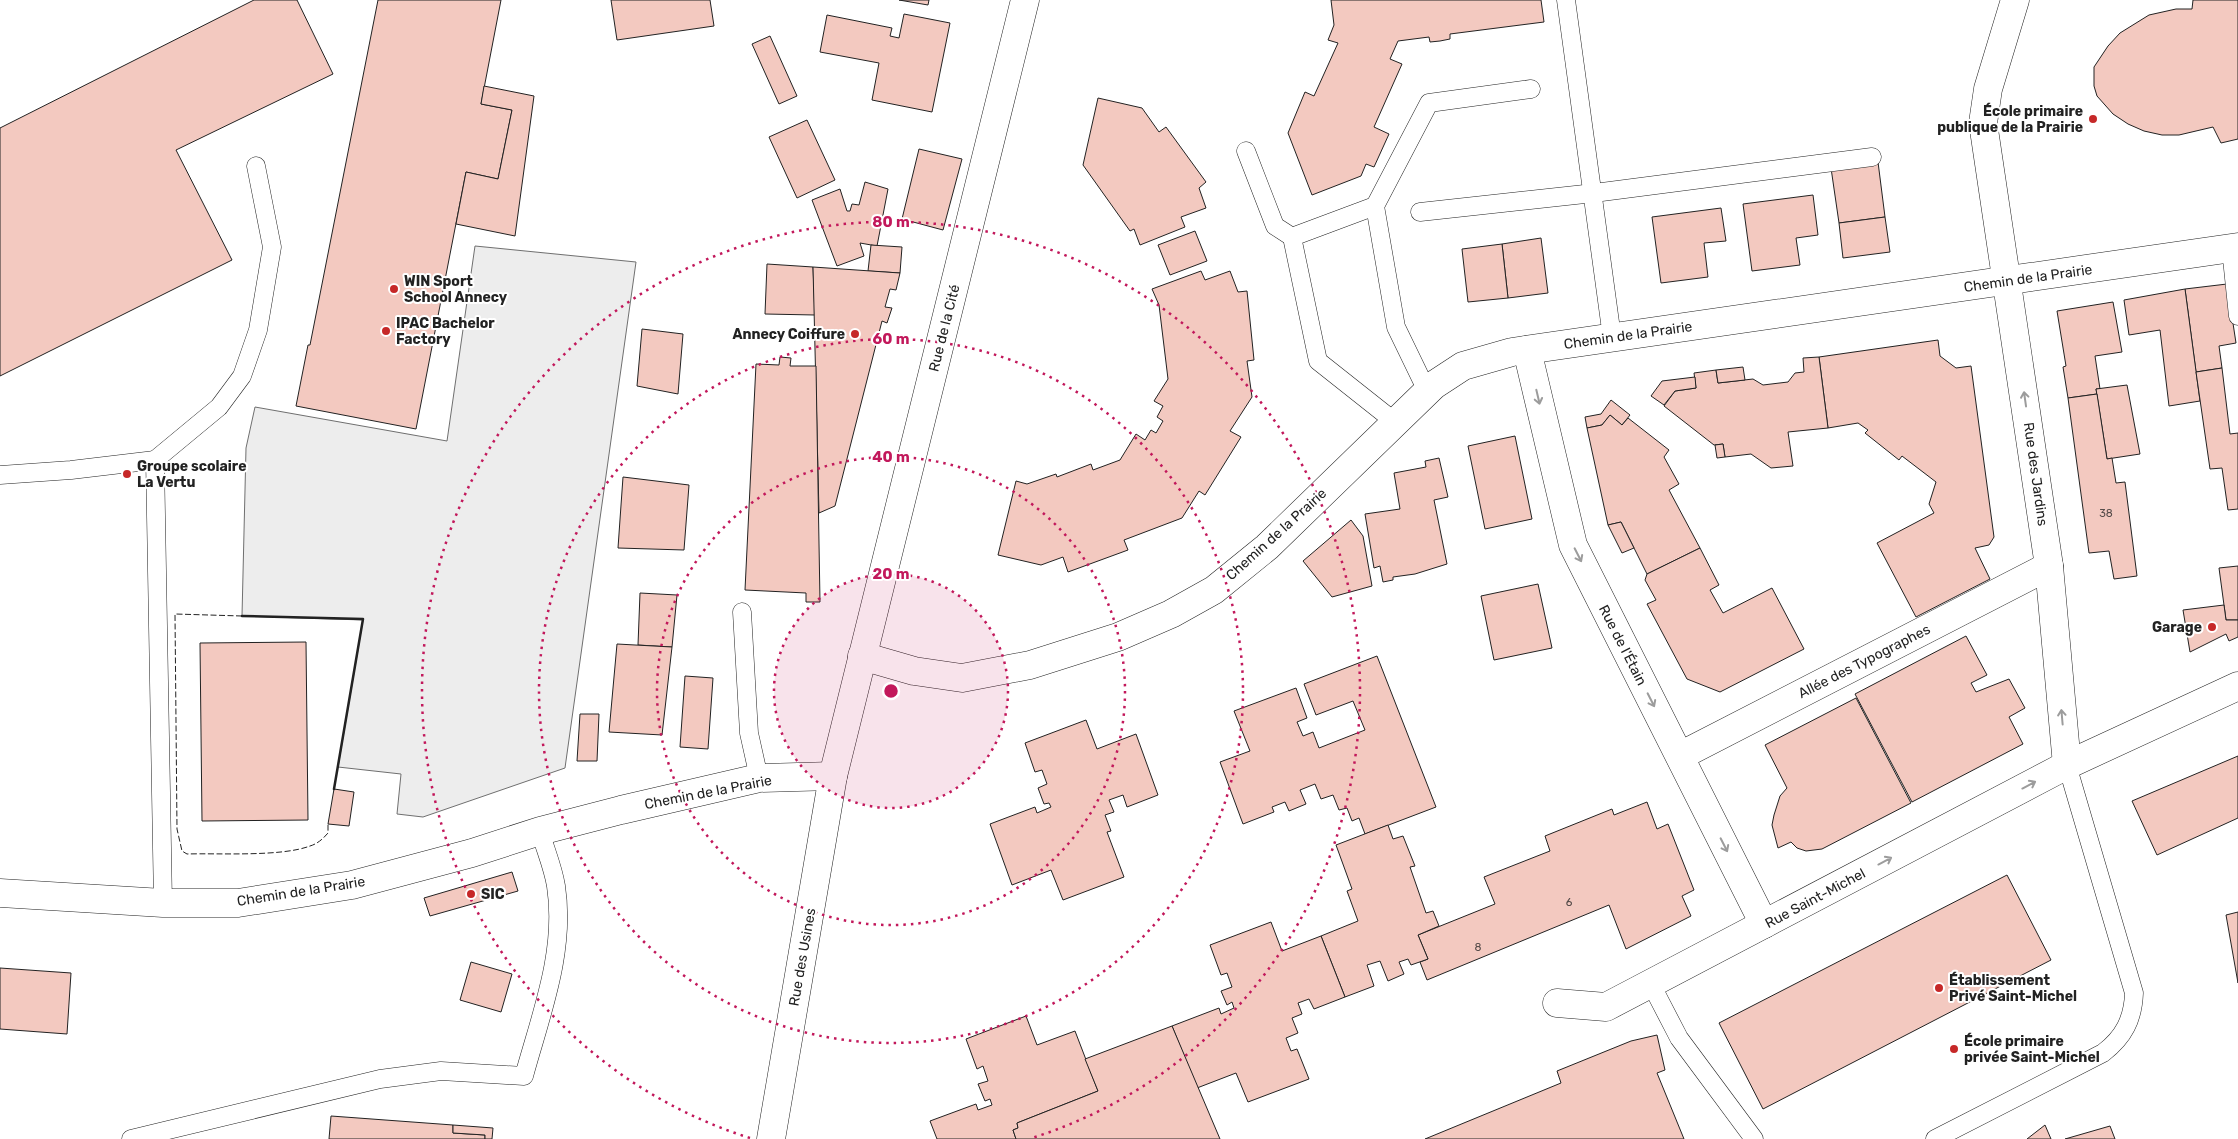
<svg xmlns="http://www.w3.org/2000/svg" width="2238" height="1139" font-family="Rubik,sans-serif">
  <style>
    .parking { fill: #ededed; stroke: #6f6f6f }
    .building { fill: #f3c9c0; stroke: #222 }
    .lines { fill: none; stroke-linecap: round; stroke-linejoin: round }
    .lane-casing { stroke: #222; stroke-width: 19 }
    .street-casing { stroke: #222; stroke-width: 29 }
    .lane { stroke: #fff; stroke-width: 18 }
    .street { stroke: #fff; stroke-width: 28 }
    .fence { stroke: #222; stroke-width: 1; stroke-dasharray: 6 2.5; stroke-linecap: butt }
    .wall { stroke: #222; stroke-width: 2.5 }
    .oneway { stroke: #9c9c9c }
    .ring { fill: none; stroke: #c2185b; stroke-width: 2.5; stroke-dasharray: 2.5 5 }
    .poi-dot { fill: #c62828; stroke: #fff; stroke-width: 2 }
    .labels { text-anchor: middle; stroke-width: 4; stroke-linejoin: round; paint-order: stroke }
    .number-label { font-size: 11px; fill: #564c4a }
    .poi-label { font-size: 14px; font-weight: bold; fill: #222; stroke: #fff; text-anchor: start }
    .street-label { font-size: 14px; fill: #222; stroke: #fff }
    .centre { fill: #c2185b; stroke: #fff; stroke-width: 2.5 }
    .ring-label { font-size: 15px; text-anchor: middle; font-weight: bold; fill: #c2185b; stroke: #fff; stroke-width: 4; stroke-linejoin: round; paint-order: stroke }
  </style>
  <rect width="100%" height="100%" fill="#fff"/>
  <path class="parking" d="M 475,246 L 636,262 L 565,768 L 423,817 L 397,814 L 401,774 L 338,767 L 363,620 L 242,616 L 246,448 L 255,407 L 447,441 Z"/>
  <g class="building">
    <path d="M 254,0 L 297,0 L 333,74 L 176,150 L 232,260 L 0,376 L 0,128 Z"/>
    <path d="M 378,0 L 501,0 L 481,104 L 512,110 L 498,179 L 466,172 L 416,429 L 296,406 L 308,345 L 310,345 Z"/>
    <path d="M 611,0 L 710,0 L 714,26 L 617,40 Z"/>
    <path d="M 899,0 L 929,0 L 928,5 Z"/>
    <path d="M 1331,0 L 1541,0 L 1544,22 L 1450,34 L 1450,39 L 1440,41 L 1430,42 L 1429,37 L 1398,41 L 1390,59 L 1402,64 L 1374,127 L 1389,134 L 1374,167 L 1366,164 L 1361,176 L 1312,195 L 1288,133 L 1305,92 L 1314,96 L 1338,43 L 1328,40 L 1334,25 Z"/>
    <path d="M 2193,0 L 2238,0 L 2238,139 L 2221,143 L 2213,127 L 2179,135 L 2162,135 L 2144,131 L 2128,124 L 2113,114 L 2097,96 L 2094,86 L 2094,67 L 2108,46 L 2120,33 L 2149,15 L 2176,9 L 2192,9 Z"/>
    <path d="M 904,14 L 950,23 L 932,112 L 872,100 L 879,63 L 820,52 L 827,15 L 892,28 L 890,36 L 899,38 Z"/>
    <path d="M 770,36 L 797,96 L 779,104 L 752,44 Z"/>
    <path d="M 484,86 L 534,96 L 515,236 L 456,224 L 466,172 L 498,179 L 512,110 L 481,104 Z"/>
    <path d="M 1098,98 L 1142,108 L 1159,132 L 1166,127 L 1206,182 L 1199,188 L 1206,208 L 1181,217 L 1185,227 L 1140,245 L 1134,229 L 1130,231 L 1083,165 Z"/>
    <path d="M 807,120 L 835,180 L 797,198 L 769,137 Z"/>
    <path d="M 919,149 L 962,159 L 943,230 L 902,219 Z"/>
    <path d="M 1878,162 L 1885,217 L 1839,223 L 1831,168 Z"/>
    <path d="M 865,182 L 888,189 L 877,246 L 860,243 L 864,256 L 837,266 L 812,200 L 840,189 L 847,211 L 850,211 L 852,204 L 859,205 Z"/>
    <path d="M 1813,195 L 1818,235 L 1796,238 L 1800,265 L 1752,271 L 1743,204 Z"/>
    <path d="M 1721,208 L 1726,241 L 1704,243 L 1708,277 L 1661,283 L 1652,217 Z"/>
    <path d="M 1885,217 L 1890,252 L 1843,258 L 1839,223 Z"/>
    <path d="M 1195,231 L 1207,261 L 1170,275 L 1158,245 Z"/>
    <path d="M 1541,238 L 1548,293 L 1508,298 L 1502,244 Z"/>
    <path d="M 1502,244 L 1508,298 L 1468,302 L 1462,249 Z"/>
    <path d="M 871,245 L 902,247 L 900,273 L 868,271 Z"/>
    <path d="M 767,264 L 813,267 L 815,315 L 765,314 Z"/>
    <path d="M 813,267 L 900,273 L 896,290 L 890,289 L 885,307 L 892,308 L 887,323 L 882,321 L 835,506 L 819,513 Z"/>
    <path d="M 1201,271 L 1205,280 L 1230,271 L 1238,292 L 1247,291 L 1254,360 L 1247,361 L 1252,397 L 1230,431 L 1241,437 L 1205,495 L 1199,491 L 1182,518 L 1124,540 L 1128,550 L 1068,572 L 1063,557 L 1041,565 L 998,555 L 1016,481 L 1027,484 L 1056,474 L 1057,477 L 1091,464 L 1093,470 L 1120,460 L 1136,434 L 1145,440 L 1151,430 L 1156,433 L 1163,421 L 1157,417 L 1163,406 L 1154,401 L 1168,379 L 1159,305 L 1152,289 Z"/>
    <path d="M 2227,284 L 2236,343 L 2219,346 L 2222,368 L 2196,372 L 2185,289 Z"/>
    <path d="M 2185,289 L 2200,401 L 2169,406 L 2160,330 L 2129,335 L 2124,300 Z"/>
    <path d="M 2113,302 L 2122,352 L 2095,356 L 2100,389 L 2096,389 L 2097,394 L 2068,398 L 2063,367 L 2066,366 L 2057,311 Z"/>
    <path d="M 642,329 L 683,334 L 678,394 L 637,386 Z"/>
    <path d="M 1938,340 L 1940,356 L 1956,368 L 1971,366 L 1994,537 L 1989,545 L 1975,548 L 1990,579 L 1916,617 L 1877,543 L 1934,513 L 1929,504 L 1936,482 L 1902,456 L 1899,460 L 1865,433 L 1868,430 L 1858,423 L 1828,428 L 1819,357 Z"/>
    <path d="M 780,357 L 791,358 L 790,366 L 816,366 L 820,602 L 806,602 L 806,593 L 745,590 L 756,364 L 779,365 Z"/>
    <path d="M 1819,357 L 1828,428 L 1788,432 L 1793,466 L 1771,468 L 1751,454 L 1725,457 L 1723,444 L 1714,445 L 1664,406 L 1675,391 L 1696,388 L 1694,373 L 1716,370 L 1718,383 L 1753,379 L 1763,385 L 1788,382 L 1795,373 L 1804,372 L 1803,358 Z"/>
    <path d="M 1743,367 L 1745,380 L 1718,383 L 1716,370 Z"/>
    <path d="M 2222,368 L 2230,434 L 2238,433 L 2238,509 L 2228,510 L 2222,468 L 2210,469 L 2196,372 Z"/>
    <path d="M 1695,377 L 1696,388 L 1675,391 L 1664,405 L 1651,396 L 1662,381 Z"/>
    <path d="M 2127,385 L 2140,454 L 2107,459 L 2096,389 Z"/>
    <path d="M 2097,394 L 2107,459 L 2112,458 L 2116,483 L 2125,482 L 2137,576 L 2114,579 L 2109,551 L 2089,553 L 2068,398 Z"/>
    <path d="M 1611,400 L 1630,415 L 1622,425 L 1610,415 L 1602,425 L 1587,428 L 1585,417 L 1601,414 Z"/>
    <path d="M 1610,415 L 1622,425 L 1628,418 L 1669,450 L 1664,457 L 1679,484 L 1669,490 L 1700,548 L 1647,574 L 1621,522 L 1608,525 L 1587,428 L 1602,425 Z"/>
    <path d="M 1515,436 L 1532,519 L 1485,529 L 1468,446 Z"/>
    <path d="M 1723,444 L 1725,457 L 1717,458 L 1715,445 Z"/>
    <path d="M 1439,458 L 1448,497 L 1434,500 L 1447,564 L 1415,574 L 1393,577 L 1393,580 L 1383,582 L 1380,566 L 1374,568 L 1365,514 L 1400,509 L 1394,473 L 1426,467 L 1425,461 Z"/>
    <path d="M 623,477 L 689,485 L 684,550 L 618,548 Z"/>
    <path d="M 1351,520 L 1363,536 L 1372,586 L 1332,597 L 1303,561 Z"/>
    <path d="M 1621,522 L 1634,548 L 1622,553 L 1608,525 Z"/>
    <path d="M 1700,548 L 1719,585 L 1710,590 L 1723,613 L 1772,588 L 1804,649 L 1720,692 L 1687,679 L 1647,604 L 1656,600 L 1645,580 L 1647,574 Z"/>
    <path d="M 2238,566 L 2238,620 L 2226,620 L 2219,568 Z"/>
    <path d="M 1538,584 L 1552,648 L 1494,660 L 1481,596 Z"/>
    <path d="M 640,593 L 677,595 L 672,647 L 638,645 Z"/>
    <path d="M 2224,605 L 2226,620 L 2238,620 L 2238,637 L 2229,641 L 2226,634 L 2190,652 L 2183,610 Z"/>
    <path d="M 1966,636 L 1987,675 L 1971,683 L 1976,692 L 2009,679 L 2025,708 L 2009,717 L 2023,744 L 1912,802 L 1855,694 Z"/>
    <path d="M 306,642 L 308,820 L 202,821 L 200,643 Z"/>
    <path d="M 617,644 L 672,647 L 662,735 L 609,732 Z"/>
    <path d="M 1377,656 L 1436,807 L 1365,834 L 1359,818 L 1352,821 L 1347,808 L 1339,810 L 1333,795 L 1321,799 L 1315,784 L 1300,790 L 1306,804 L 1289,811 L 1285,802 L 1272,807 L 1274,812 L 1243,824 L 1220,762 L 1250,751 L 1234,711 L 1296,688 L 1307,718 L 1297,722 L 1303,736 L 1313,732 L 1319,748 L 1365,730 L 1353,701 L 1316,715 L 1304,684 Z"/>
    <path d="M 685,676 L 713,678 L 708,749 L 680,747 Z"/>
    <path d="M 1856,698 L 1911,803 L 1822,849 L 1806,851 L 1797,848 L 1791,842 L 1778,848 L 1772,825 L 1774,815 L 1780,796 L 1787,788 L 1765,745 Z"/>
    <path d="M 580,714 L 599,714 L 597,761 L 577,761 Z"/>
    <path d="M 1086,720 L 1097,749 L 1136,734 L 1158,795 L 1127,807 L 1123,795 L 1109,800 L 1114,812 L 1105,815 L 1111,831 L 1107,832 L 1124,877 L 1063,900 L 1051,870 L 1012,885 L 990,824 L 1035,807 L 1037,813 L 1051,807 L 1049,803 L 1044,804 L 1038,788 L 1047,784 L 1042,770 L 1035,772 L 1025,743 Z"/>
    <path d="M 2238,756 L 2238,818 L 2157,855 L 2132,801 Z"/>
    <path d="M 334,789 L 354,792 L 349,826 L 328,824 Z"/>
    <path d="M 1647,802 L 1657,829 L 1668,824 L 1694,890 L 1682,896 L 1691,916 L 1626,949 L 1609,905 L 1427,980 L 1420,962 L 1428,959 L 1418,935 L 1495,904 L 1484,877 L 1550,851 L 1545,836 L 1612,809 L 1614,815 Z"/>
    <path d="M 1388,825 L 1393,839 L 1403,836 L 1415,866 L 1410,867 L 1426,913 L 1433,911 L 1439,926 L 1418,935 L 1428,959 L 1411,965 L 1408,959 L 1399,962 L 1404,974 L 1388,981 L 1380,961 L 1367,965 L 1374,986 L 1345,997 L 1321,936 L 1358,921 L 1347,891 L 1352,889 L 1336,845 Z"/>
    <path d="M 512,872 L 518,891 L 430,916 L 424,898 Z"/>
    <path d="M 2007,875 L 2051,960 L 1763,1109 L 1719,1023 Z"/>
    <path d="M 2238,912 L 2238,983 L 2226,915 Z"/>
    <path d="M 1271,922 L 1282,951 L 1321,936 L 1345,997 L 1314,1009 L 1309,999 L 1298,1003 L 1302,1014 L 1292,1018 L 1298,1033 L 1286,1038 L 1291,1051 L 1297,1049 L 1309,1079 L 1248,1102 L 1236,1073 L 1197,1088 L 1172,1026 L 1219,1008 L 1221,1014 L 1234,1008 L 1232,1002 L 1227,1005 L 1221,991 L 1232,987 L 1227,973 L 1221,975 L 1210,945 Z"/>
    <path d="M 471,962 L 512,974 L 501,1012 L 460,1000 Z"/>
    <path d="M 0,968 L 71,973 L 67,1034 L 0,1029 Z"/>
    <path d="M 1026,1016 L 1037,1045 L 1075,1031 L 1098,1091 L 1017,1123 L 1018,1128 L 1013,1130 L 1016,1139 L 937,1139 L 930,1121 L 976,1104 L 978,1110 L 992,1105 L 990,1099 L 985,1101 L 978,1084 L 988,1081 L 983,1066 L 977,1069 L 966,1039 Z"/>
    <path d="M 1172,1026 L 1220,1139 L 1016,1139 L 1013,1130 L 1018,1128 L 1017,1123 L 1098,1091 L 1085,1059 Z"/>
    <path d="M 1657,1035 L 1665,1070 L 1657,1073 L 1684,1139 L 1425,1139 L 1561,1083 L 1557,1071 L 1631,1041 Z"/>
    <path d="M 331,1116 L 453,1125 L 453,1133 L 485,1135 L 485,1139 L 329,1139 Z"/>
    <path d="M 453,1125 L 493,1128 L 492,1139 L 485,1139 L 485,1135 L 453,1133 Z"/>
    <path d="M 2045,1125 L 2051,1139 L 2027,1139 Z"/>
    <path d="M 2110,1126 L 2115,1139 L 2065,1139 Z"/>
  </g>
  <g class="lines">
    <g class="lane-casing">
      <g id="lane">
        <path d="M 1566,0 L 1612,337"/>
        <path d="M 1246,151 L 1275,226 L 1292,237"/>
        <path d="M 1375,206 L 1292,237 L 1318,361 L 1395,422"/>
        <path d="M 1420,212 L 1594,193 L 1872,157"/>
        <path d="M 2231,249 L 2238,316"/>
        <path d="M 1427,391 L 1396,327 L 1375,206 L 1429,103 L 1531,89"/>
        <path d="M 155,460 L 219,407 L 242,376 L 258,330 L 272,247 L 256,166"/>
        <path d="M 0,475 L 71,470 L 155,460 L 163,903"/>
        <path d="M 742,612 L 749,733 L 759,778"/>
        <path d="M 1651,984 L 1679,1038 L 1754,1139"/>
        <path d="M 131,1139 L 380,1079 L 441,1071 L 524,1076 C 541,1014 566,951 556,886 C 553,867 545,849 540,831"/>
        <path d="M 1935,1139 L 2103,1053 C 2124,1037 2133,1019 2134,993 L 2067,765"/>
      </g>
    </g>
    <g class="street-casing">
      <g id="street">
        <path d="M 2015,0 L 1988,89 L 1983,123 L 2049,566 L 2067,765"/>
        <path d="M 1527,350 L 1573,545 L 1764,924"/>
        <path d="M 862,656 L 914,671 L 962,678 L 1030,665 L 1118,637 L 1171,614 L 1214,590 L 1267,547 L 1434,385 L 1463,366 L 1512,352 L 2238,247"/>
        <path d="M 1680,756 L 2049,566"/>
        <path d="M 0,893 L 163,903 L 238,903 L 352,885 L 472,853 L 540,831 L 621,810 L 759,778 L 833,776"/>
        <path d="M 1557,1003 L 1606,1007 L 2067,765 L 2238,686"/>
        <path d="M 771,1139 L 833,776 L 1025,0"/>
      </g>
    </g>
    <use href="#lane" class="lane"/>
    <use href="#street" class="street"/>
    <path class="fence" d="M 242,616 L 175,614 L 177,829 L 182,851 L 187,854 C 219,853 281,857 310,846 C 317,844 323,839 328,833 L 328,824"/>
    <path class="wall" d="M 242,616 L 363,619 L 334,789"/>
  </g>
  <defs><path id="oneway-shaft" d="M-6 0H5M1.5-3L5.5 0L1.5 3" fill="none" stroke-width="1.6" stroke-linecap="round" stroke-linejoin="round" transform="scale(1.25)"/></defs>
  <g class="oneway">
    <use href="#oneway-shaft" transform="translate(1538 397) rotate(77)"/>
    <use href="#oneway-shaft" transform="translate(2025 399) rotate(-98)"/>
    <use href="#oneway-shaft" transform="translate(1578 555) rotate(63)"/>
    <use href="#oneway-shaft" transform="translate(1651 700) rotate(63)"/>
    <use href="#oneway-shaft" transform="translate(2062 717) rotate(-95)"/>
    <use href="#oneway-shaft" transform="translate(2029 785) rotate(-28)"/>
    <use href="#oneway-shaft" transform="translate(1724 845) rotate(63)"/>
    <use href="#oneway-shaft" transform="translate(1885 861) rotate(-28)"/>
  </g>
  <circle cx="891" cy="691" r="117" fill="#c2185b" fill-opacity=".12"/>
  <g class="ring">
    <circle cx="891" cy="691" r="117"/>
    <circle cx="891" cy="691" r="234"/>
    <circle cx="891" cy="691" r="352"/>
    <path d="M750 1138A469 469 0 1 1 1032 1138"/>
  </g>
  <g class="poi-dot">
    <circle cx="2093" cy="119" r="5"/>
    <circle cx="394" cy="289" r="5"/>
    <circle cx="386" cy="331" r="5"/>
    <circle cx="855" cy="334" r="5"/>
    <circle cx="127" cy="474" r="5"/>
    <circle cx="2212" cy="627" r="5"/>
    <circle cx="471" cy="894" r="5"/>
    <circle cx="1939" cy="988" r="5"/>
    <circle cx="1954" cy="1049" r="5"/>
  </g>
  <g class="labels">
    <g class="number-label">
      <text x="2106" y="517">38</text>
      <text x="1569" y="906">6</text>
      <text x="1478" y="951">8</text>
    </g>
    <g class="poi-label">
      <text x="2083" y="116" text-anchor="end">École primaire<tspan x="2083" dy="16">publique de la Prairie</tspan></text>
      <text x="404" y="286">WIN Sport<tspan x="404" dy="16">School Annecy</tspan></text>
      <text x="396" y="328">IPAC Bachelor<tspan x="396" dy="16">Factory</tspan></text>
      <text x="845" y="339" text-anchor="end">Annecy Coiffure</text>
      <text x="137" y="471">Groupe scolaire<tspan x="137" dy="16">La Vertu</tspan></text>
      <text x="2202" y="632" text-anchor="end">Garage</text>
      <text x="481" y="899">SIC</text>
      <text x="1949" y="985">Établissement<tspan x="1949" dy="16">Privé Saint-Michel</tspan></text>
      <text x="1964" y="1046">École primaire<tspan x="1964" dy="16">privée Saint-Michel</tspan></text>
    </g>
    <g class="street-label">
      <text transform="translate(2028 278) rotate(-8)" y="5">Chemin de la Prairie</text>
      <text transform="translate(944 328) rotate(-76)" y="5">Rue de la Cité</text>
      <text transform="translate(1628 335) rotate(-8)" y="5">Chemin de la Prairie</text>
      <text transform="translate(2036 474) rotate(82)" y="5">Rue des Jardins</text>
      <text transform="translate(1276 534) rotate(-42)" y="5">Chemin de la Prairie</text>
      <text transform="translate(1623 645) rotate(63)" y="5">Rue de l'Étain</text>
      <text transform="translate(1864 661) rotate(-27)" y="5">Allée des Typographes</text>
      <text transform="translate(708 792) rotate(-11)" y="5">Chemin de la Prairie</text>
      <text transform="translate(301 891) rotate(-9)" y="5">Chemin de la Prairie</text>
      <text transform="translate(1815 898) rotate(-28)" y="5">Rue Saint-Michel</text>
      <text transform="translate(802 957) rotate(-80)" y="5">Rue des Usines</text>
    </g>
  </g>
  <circle cx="891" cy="691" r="8" class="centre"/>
  <g class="ring-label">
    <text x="891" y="227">80 m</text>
    <text x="891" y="344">60 m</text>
    <text x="891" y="462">40 m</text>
    <text x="891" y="579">20 m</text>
  </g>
</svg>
